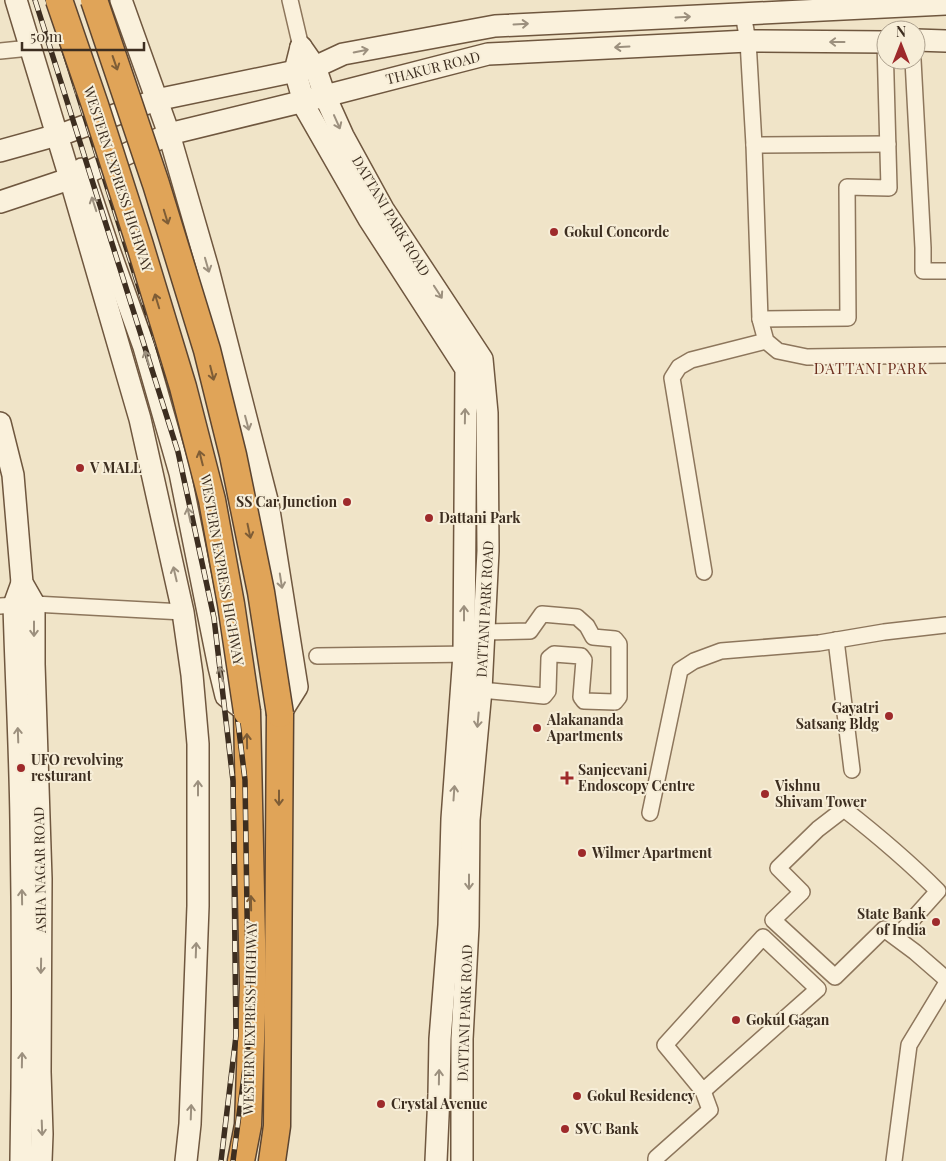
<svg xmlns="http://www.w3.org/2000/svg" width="946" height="1161" font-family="'Playfair Display',serif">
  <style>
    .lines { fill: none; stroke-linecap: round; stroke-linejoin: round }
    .street-casing { stroke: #8d765c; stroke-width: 18 }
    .secondary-casing { stroke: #6f573f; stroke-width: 24 }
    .highway-casing { stroke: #5b4430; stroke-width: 29 }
    .street { stroke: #faf1dc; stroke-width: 15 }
    .secondary { stroke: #faf1dc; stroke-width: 21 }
    .highway { stroke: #e0a458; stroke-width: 26 }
    .rail-casing { stroke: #3d2e20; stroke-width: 5.5 }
    .rail { stroke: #f7eed8; stroke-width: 4; stroke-dasharray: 11; stroke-linecap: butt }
    .highway-bridge-casing { stroke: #5b4430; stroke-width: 29; stroke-linecap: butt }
    .highway-bridge { stroke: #e0a458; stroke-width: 26 }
    .oneway { stroke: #9c907e }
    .oneway2 { stroke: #7e5d36 }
    .poi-dot { fill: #9e2a2b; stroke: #f7eed8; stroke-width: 2 }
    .labels { text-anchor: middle; stroke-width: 4; stroke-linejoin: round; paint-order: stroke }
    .street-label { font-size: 14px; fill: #3d2e20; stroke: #f7eed8 }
    .poi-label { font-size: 14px; font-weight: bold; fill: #3d2e20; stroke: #f7eed8; text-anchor: start }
    .neighbourhood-label { font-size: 15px; letter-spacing: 1px; fill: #6b2e1e; stroke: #f7eed8 }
  </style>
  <rect width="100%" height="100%" fill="#f0e4c8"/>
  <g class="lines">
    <g class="street-casing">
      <g id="street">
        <path d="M 290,0 L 301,47"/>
        <path d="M 743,14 L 748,41 L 754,145 L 760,319 L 766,341 L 778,351 L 807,357 L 946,355"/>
        <path d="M 0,51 L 30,48"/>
        <path d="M 913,60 L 923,248 L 923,271 L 946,271"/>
        <path d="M 754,145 L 888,144"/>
        <path d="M 760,319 L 848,318 L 847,187 L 889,188 L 885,42"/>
        <path d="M 704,572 L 672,378 L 679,367 L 691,360 L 766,341"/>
        <path d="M 0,606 L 34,604 L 183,612"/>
        <path d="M 836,640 L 852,770"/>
        <path d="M 317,656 L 473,654"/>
        <path d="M 481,690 L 544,696 L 548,691 L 549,658 L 554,654 L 581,656 L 584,660 L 581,697 L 584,701 L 615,702 L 619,697 L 619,644 L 615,639 L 593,637 L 587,626 L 577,617 L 542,614 L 530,631 L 483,632"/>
        <path d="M 650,813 L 680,670 L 694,661 L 721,651 L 819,643 L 884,632 L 946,625"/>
        <path d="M 763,937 L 818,989 L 703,1091 L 665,1045 Z"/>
        <path d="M 896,938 L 938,891 C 908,861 876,834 844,809 L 818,829 L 778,868 L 802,892 L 773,920 L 835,977 L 884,929 L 915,952 L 946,979"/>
        <path d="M 656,1161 L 656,1158 L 710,1110 L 703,1091"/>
        <path d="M 894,1161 L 909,1045 L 946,984"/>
      </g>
    </g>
    <g class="secondary-casing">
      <g id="secondary">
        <path d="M 16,0 L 70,178 L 140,419 L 183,612 L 192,675 L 198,744 L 198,906 L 190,1124 L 186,1161"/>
        <path d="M 121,0 L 169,134 L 208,269 L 268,504 L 297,687 L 280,714"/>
        <path d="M 916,40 L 946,41"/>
        <path d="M 301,47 L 315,67 L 325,96 L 343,136 L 383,209 L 482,359 L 487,413 L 488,551 L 481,690 L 469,820 L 468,926 L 462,1039 L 462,1161"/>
        <path d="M 301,47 L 295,71 L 306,109 L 369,219 L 466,369 L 464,654 L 452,819 L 449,925 L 440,1039 L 439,1094 L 436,1161"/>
        <path d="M 0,151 L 68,132 L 156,100 L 315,67 L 343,54 L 495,26 L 946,4"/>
        <path d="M 82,169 L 108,247 L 144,347 L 180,473 L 219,667 L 226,696 L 247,712"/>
        <path d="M 0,202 L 84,174 L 169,134 L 325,96 L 488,54 L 748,41 L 886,42"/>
        <path d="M 0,423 L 13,475 L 22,583 L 34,604 L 34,664 L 41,879 L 40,1072 L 42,1134 L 41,1161"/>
        <path d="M 21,1161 C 23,1048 23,934 21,821 C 20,749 16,677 14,605 L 22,583"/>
      </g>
    </g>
    <g class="highway-casing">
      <g id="highway">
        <path d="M 241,1161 L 248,1125 L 253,985 L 247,712"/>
        <path d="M 272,1161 L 277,1126 L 280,714"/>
      </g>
    </g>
    <use href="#street" class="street"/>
    <use href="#secondary" class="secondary"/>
    <use href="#highway" class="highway"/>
    <g class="rail-casing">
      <g id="rail">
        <path d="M 35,0 L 178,452 L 214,618 L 233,781 L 236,1036 L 221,1161"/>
        <path d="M 48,0 L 190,449 L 225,616 L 245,780 L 249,1037 L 233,1161"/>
      </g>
    </g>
    <use href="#rail" class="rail"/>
    <g class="highway-bridge-casing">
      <g id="highway-bridge">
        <path d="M 59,0 L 95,105 L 139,242 L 183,387 L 212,500 L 231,604 L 247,712"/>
        <path d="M 94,0 L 156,184 L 207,350 L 233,455 L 261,592 L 280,714"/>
      </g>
    </g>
    <use href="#highway-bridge" class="highway-bridge"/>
  </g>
  <defs><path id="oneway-shaft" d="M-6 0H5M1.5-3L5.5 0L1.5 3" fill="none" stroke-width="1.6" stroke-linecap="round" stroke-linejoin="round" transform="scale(1.25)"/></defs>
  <g class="oneway">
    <use href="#oneway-shaft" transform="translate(683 17) rotate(-3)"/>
    <use href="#oneway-shaft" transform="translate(521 24) rotate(-3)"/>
    <use href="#oneway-shaft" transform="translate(837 42) rotate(-180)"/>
    <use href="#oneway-shaft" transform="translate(622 47) rotate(177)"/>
    <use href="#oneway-shaft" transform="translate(361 51) rotate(-11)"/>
    <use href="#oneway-shaft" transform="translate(337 122) rotate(66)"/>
    <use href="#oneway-shaft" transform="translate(94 204) rotate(-108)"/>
    <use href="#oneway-shaft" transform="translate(207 265) rotate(74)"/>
    <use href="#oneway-shaft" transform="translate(438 292) rotate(57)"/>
    <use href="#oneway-shaft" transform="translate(147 358) rotate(-106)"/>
    <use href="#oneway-shaft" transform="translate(465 416) rotate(-89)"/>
    <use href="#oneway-shaft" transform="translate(247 423) rotate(75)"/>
    <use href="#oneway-shaft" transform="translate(189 515) rotate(-102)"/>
    <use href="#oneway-shaft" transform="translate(175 574) rotate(-103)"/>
    <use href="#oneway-shaft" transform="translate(281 581) rotate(81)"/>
    <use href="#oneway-shaft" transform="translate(464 613) rotate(-90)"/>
    <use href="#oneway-shaft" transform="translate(34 629) rotate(90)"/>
    <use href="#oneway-shaft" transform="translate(221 674) rotate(-104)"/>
    <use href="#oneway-shaft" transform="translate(478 720) rotate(95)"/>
    <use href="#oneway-shaft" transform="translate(18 735) rotate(-92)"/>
    <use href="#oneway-shaft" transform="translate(198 788) rotate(-90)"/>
    <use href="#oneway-shaft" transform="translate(454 793) rotate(-86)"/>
    <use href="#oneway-shaft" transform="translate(469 882) rotate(90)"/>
    <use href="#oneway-shaft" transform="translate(22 897) rotate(-91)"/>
    <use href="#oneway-shaft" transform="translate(196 950) rotate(-88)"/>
    <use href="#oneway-shaft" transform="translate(41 966) rotate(91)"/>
    <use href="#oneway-shaft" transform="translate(22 1060) rotate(-89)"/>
    <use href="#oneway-shaft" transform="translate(439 1077) rotate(-89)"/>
    <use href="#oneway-shaft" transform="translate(191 1112) rotate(-88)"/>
    <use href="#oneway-shaft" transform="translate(42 1128) rotate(88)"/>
  </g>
  <g class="oneway2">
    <use href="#oneway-shaft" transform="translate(115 63) rotate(71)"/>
    <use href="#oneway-shaft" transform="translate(166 217) rotate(73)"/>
    <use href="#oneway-shaft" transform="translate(157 301) rotate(-107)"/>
    <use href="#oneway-shaft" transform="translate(212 373) rotate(76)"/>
    <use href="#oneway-shaft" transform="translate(201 458) rotate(-104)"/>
    <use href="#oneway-shaft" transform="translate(249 531) rotate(78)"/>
    <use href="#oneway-shaft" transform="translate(247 741) rotate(-91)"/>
    <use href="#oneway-shaft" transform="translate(279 798) rotate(90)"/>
    <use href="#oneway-shaft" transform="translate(251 903) rotate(-91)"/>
  </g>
  <g class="poi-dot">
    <circle cx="554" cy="232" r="5"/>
    <circle cx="80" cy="468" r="5"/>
    <circle cx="347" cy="502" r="5"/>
    <circle cx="429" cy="518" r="5"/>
    <circle cx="889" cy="716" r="5"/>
    <circle cx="537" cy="728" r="5"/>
    <circle cx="21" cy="768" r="5"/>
    <path d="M564.5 770.5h5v5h5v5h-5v5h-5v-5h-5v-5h5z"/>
    <circle cx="765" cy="794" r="5"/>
    <circle cx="582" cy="853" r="5"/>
    <circle cx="936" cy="922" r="5"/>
    <circle cx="736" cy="1020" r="5"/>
    <circle cx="577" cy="1096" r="5"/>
    <circle cx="381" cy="1104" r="5"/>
    <circle cx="565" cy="1129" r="5"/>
  </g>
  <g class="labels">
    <g class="street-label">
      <text transform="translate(433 68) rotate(-14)" y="5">THAKUR ROAD</text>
      <text transform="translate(118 179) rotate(72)" y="5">WESTERN EXPRESS HIGHWAY</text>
      <text transform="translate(391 216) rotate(59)" y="5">DATTANI PARK ROAD</text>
      <text transform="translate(222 570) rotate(80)" y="5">WESTERN EXPRESS HIGHWAY</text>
      <text transform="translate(485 609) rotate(-87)" y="5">DATTANI PARK ROAD</text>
      <text transform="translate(40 870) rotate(-91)" y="5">ASHA NAGAR ROAD</text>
      <text transform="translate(465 1013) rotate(-88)" y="5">DATTANI PARK ROAD</text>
      <text transform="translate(250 1018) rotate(-89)" y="5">WESTERN EXPRESS HIGHWAY</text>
    </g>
    <g class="poi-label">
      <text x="564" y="237">Gokul Concorde</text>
      <text x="90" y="473">V MALL</text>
      <text x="337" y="507" text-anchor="end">SS Car Junction</text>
      <text x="439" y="523">Dattani Park</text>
      <text x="879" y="713" text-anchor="end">Gayatri<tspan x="879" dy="16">Satsang Bldg</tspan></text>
      <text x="547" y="725">Alakananda<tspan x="547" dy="16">Apartments</tspan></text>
      <text x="31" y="765">UFO revolving<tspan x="31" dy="16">resturant</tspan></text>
      <text x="578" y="775">Sanjeevani<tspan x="578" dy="16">Endoscopy Centre</tspan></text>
      <text x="775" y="791">Vishnu<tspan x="775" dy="16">Shivam Tower</tspan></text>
      <text x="592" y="858">Wilmer Apartment</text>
      <text x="926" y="919" text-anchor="end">State Bank<tspan x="926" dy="16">of India</tspan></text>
      <text x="746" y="1025">Gokul Gagan</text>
      <text x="587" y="1101">Gokul Residency</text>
      <text x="391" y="1109">Crystal Avenue</text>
      <text x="575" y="1134">SVC Bank</text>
    </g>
    <g class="neighbourhood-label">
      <text x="871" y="374">DATTANI PARK</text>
    </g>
  </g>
  <g transform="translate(901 45)"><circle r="24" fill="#f7eed8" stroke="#ada18e"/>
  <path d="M0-4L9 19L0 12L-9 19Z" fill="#9e2a2b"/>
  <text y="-8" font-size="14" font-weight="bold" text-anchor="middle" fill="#3d2e20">N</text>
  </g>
  <path d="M22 42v8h122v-8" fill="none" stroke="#3d2e20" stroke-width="2.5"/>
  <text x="30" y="42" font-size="15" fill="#3d2e20" stroke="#f7eed8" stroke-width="4" paint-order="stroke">50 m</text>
</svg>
